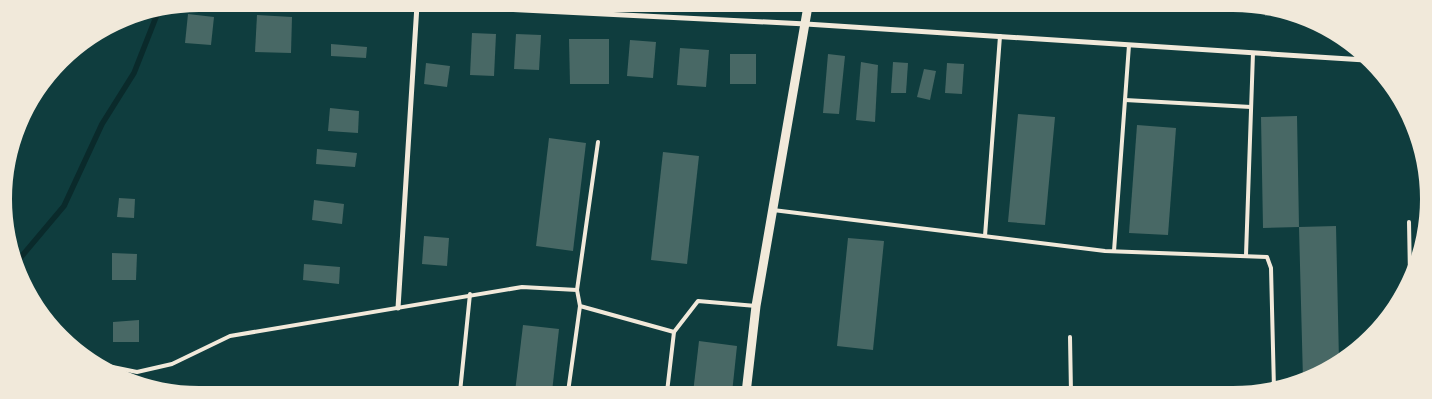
<svg xmlns="http://www.w3.org/2000/svg" width="1432" height="399" font-family="'Golos Text',sans-serif">
  <style>
    .lines { fill: none; stroke-linecap: round; stroke-linejoin: round }
    .stream { stroke: #0a2a2b; stroke-width: 5.5 }
    .building { fill: #486865 }
    .service { stroke: #f1e9da; stroke-width: 4 }
    .minor { stroke: #f1e9da; stroke-width: 5 }
    .tertiary { stroke: #f1e9da; stroke-width: 9 }
  </style>
  <rect width="100%" height="100%" fill="#0f3d3e"/>
  <g class="lines">
    <path class="stream" d="M 16,263 L 64,206 L 102,124 L 134,73 L 158,12"/>
  </g>
  <g class="building">
    <path d="M 1167,7 L 1180,7 L 1180,11 L 1166,10 Z"/>
    <path d="M 1217,7 L 1232,7 L 1232,12 L 1216,10 Z"/>
    <path d="M 1265,7 L 1284,13 L 1284,16 L 1265,16 Z"/>
    <path d="M 188,14 L 214,17 L 211,45 L 185,43 Z"/>
    <path d="M 257,15 L 292,17 L 291,53 L 255,52 Z"/>
    <path d="M 472,33 L 496,34 L 494,76 L 470,75 Z"/>
    <path d="M 516,34 L 541,35 L 539,70 L 514,69 Z"/>
    <path d="M 569,39 L 609,39 L 609,84 L 570,84 Z"/>
    <path d="M 630,40 L 656,42 L 653,78 L 627,76 Z"/>
    <path d="M 331,44 L 367,47 L 366,58 L 331,56 Z"/>
    <path d="M 680,48 L 709,50 L 706,87 L 677,85 Z"/>
    <rect x="730" y="54" width="26" height="30"/>
    <path d="M 828,54 L 845,56 L 839,114 L 823,113 Z"/>
    <path d="M 861,62 L 878,65 L 875,122 L 856,120 Z"/>
    <path d="M 893,62 L 908,63 L 906,93 L 891,93 Z"/>
    <path d="M 426,63 L 450,66 L 447,87 L 424,84 Z"/>
    <path d="M 947,63 L 964,64 L 962,94 L 945,93 Z"/>
    <path d="M 924,69 L 936,71 L 930,100 L 917,97 Z"/>
    <path d="M 330,108 L 359,111 L 358,133 L 328,131 Z"/>
    <path d="M 1018,114 L 1055,117 L 1045,225 L 1008,222 Z"/>
    <path d="M 1297,116 L 1299,227 L 1336,226 L 1339,361 L 1319,375 L 1303,380 L 1299,227 L 1263,228 L 1261,117 Z"/>
    <path d="M 1137,125 L 1176,128 L 1168,235 L 1129,233 Z"/>
    <path d="M 549,138 L 586,143 L 573,251 L 536,246 Z"/>
    <path d="M 317,149 L 357,153 L 355,167 L 316,164 Z"/>
    <path d="M 663,152 L 699,156 L 687,264 L 651,260 Z"/>
    <path d="M 119,198 L 135,199 L 134,218 L 117,217 Z"/>
    <path d="M 314,200 L 344,204 L 342,224 L 312,220 Z"/>
    <path d="M 424,236 L 449,238 L 447,266 L 422,264 Z"/>
    <path d="M 848,238 L 884,241 L 873,350 L 837,346 Z"/>
    <path d="M 112,253 L 137,254 L 136,280 L 112,280 Z"/>
    <path d="M 304,264 L 340,267 L 339,284 L 303,280 Z"/>
    <path d="M 139,320 L 139,342 L 113,342 L 113,322 Z"/>
    <path d="M 523,325 L 559,329 L 552,392 L 515,392 Z"/>
    <path d="M 699,341 L 737,346 L 732,393 L 693,393 Z"/>
  </g>
  <g class="lines">
    <g class="service">
      <path d="M 1125,100 L 1251,107"/>
      <path d="M 773,210 L 1105,251 L 1267,257 L 1271,268 L 1274,389"/>
      <path d="M 1409,222 L 1410,276"/>
      <path d="M 985,236 L 1000,36"/>
      <path d="M 1114,251 L 1129,45"/>
      <path d="M 1246,255 L 1253,53"/>
      <path d="M 577,290 L 598,142"/>
      <path d="M 1070,337 L 1071,393"/>
      <path d="M 93,363 L 137,372 L 172,364 L 230,336 L 522,287 L 577,290 L 580,306 L 674,332 L 698,301 L 756,306"/>
      <path d="M 460,392 L 470,294"/>
      <path d="M 568,392 L 580,306"/>
      <path d="M 667,392 L 674,332"/>
    </g>
    <g class="minor">
      <path d="M 404,4 L 806,24 L 1365,60"/>
      <path d="M 398,308 L 417,5"/>
    </g>
    <path class="tertiary" d="M 746,393 L 756,306 L 808,6"/>
  </g>
  <path d="M0 0H1432V399H0ZM199 12H1233A187 187 0 0 1 1420 199V199A187 187 0 0 1 1233 386H199A187 187 0 0 1 12 199V199A187 187 0 0 1 199 12Z" fill="#f1e9da" fill-rule="evenodd"/>
</svg>
